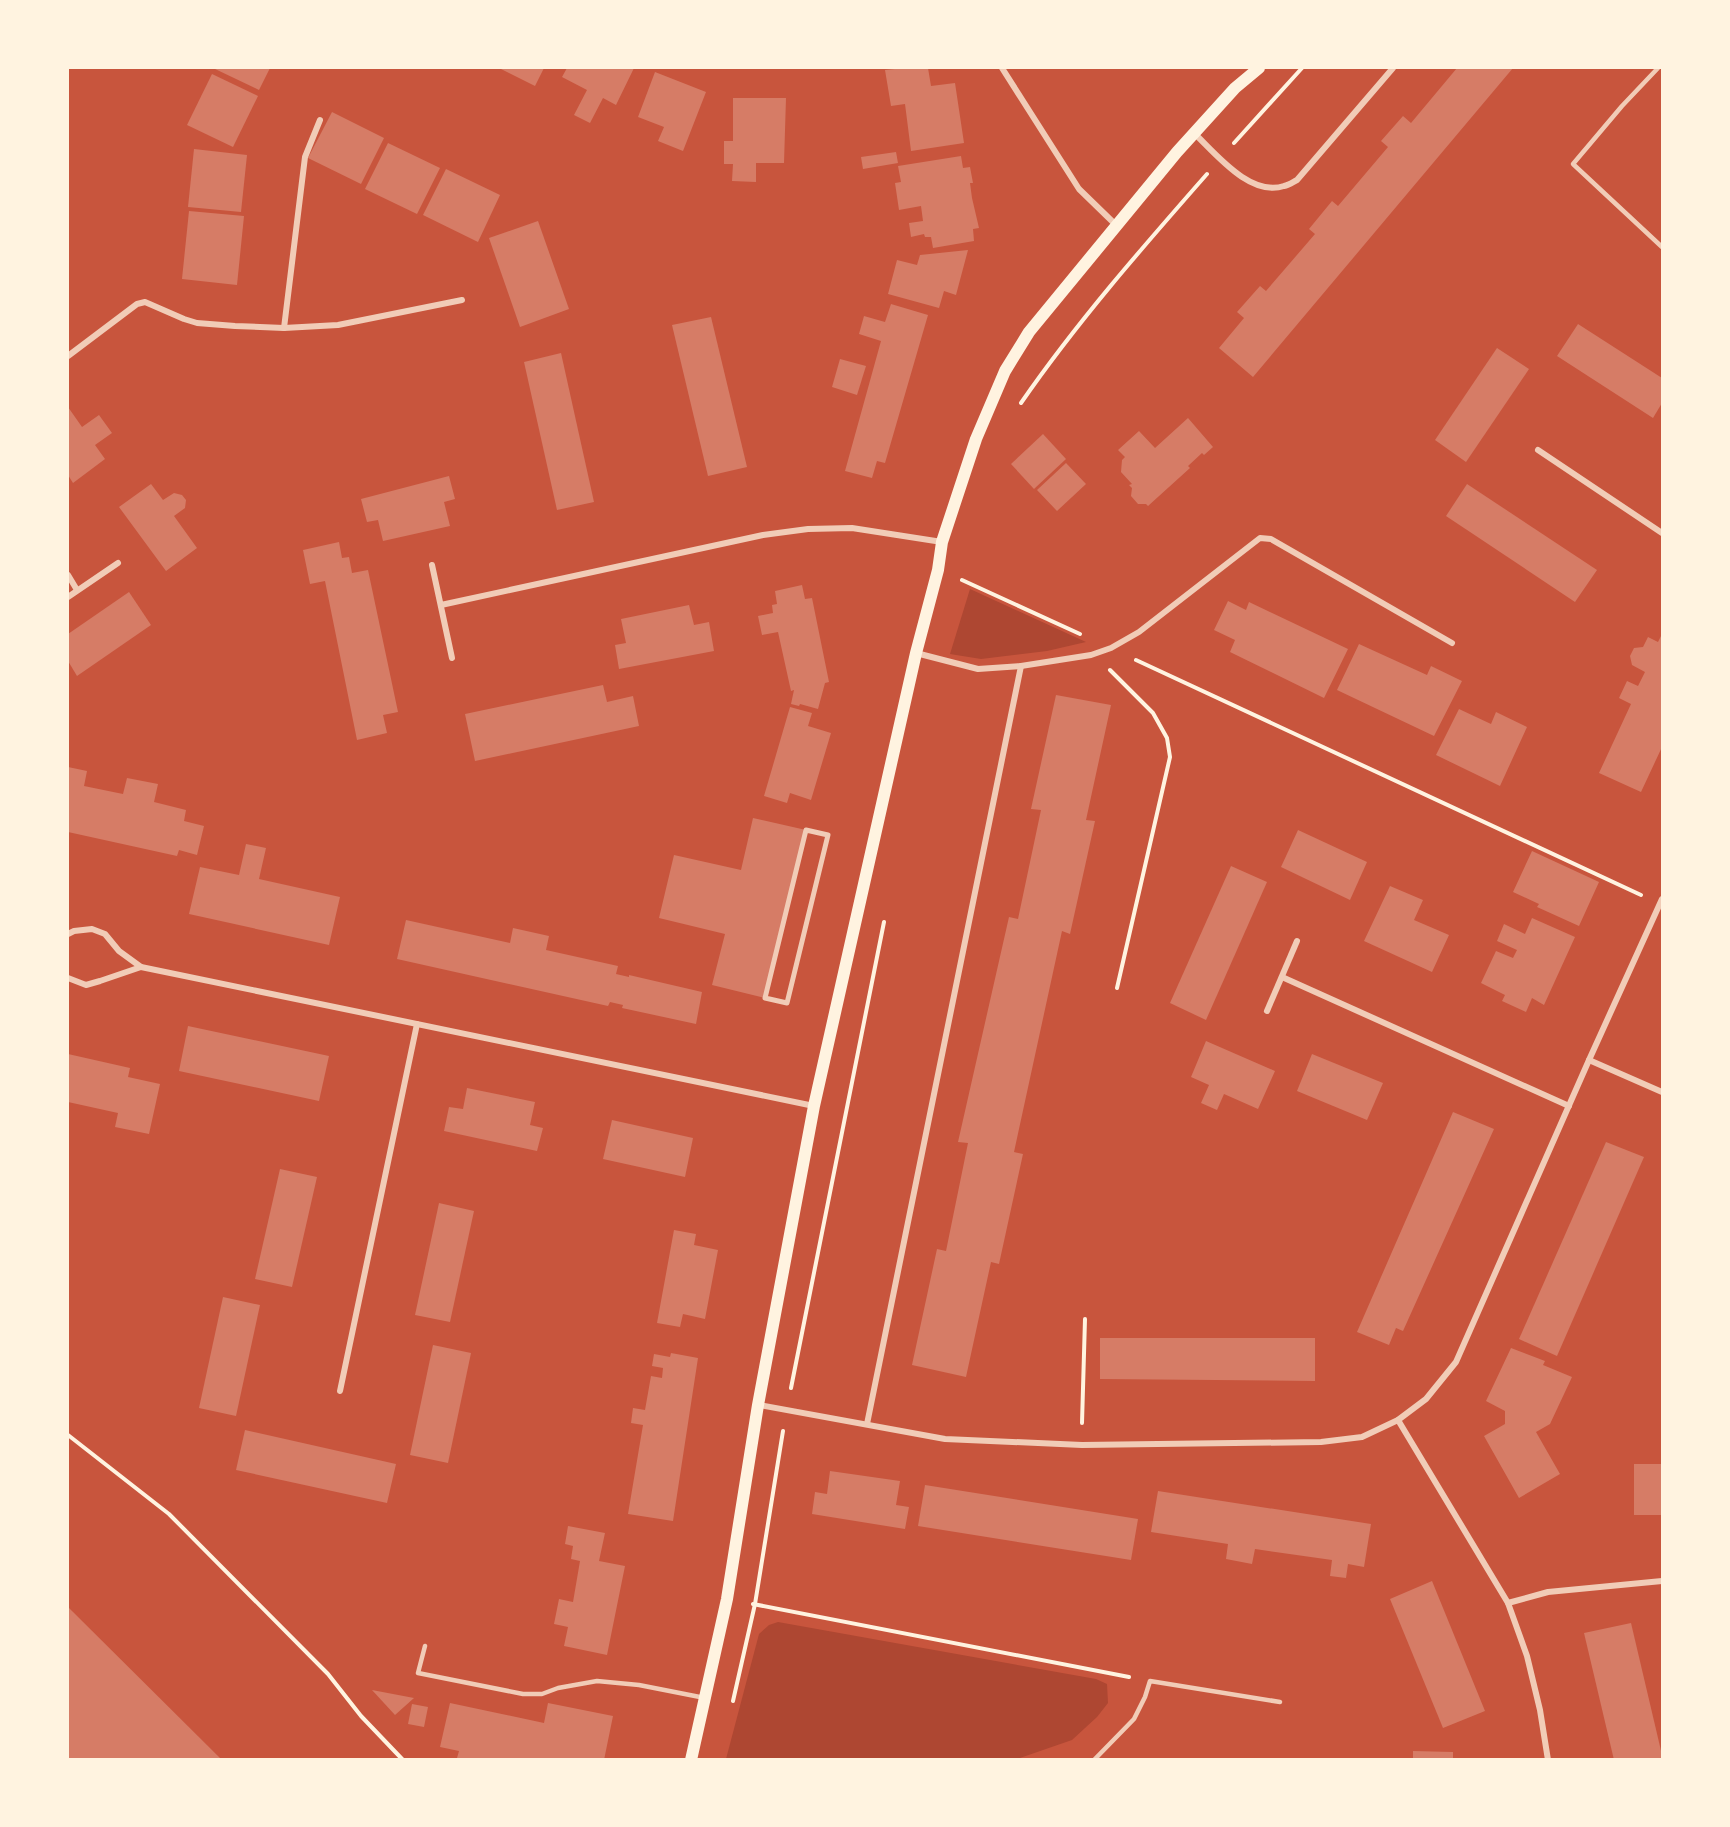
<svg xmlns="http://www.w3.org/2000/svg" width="1730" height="1827" font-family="Lato,sans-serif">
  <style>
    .green { fill: #ae4732 }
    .building { fill: #d67c66 }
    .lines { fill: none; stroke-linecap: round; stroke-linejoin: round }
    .path { stroke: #fff3e0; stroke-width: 4 }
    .service { stroke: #f1ccb7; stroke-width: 4.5 }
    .pedestrian { stroke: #f1ccb7; stroke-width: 5 }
    .minor { stroke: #f1ccb7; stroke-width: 6 }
    .secondary { stroke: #fff3e0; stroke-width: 12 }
  </style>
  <rect width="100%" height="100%" fill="#c8553d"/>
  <g class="green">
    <path d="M 970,589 L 1086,642 L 1047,651 L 981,659 L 950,654 Z"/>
    <path d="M 778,1622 L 1096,1679 L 1107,1684 L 1108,1703 L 1097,1717 L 1072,1740 L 1017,1759 L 726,1759 L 759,1634 L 769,1625 Z"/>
  </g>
  <g class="building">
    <path d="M 213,68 L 270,68 L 259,90 Z"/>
    <path d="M 501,68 L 544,68 L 535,86 L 501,69 Z"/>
    <path d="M 567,68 L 634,68 L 616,105 L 603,98 L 590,123 L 574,115 L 587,90 L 562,77 Z"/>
    <path d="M 904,68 L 928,68 L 931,86 L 955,83 L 964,143 L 911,151 L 905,104 L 891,106 L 885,70 Z"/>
    <path d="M 1457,68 L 1513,68 L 1253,377 L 1219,348 L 1244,318 L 1237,312 L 1260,286 L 1266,291 L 1315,234 L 1309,229 L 1332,201 L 1338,206 L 1388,147 L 1381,141 L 1403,116 L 1411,123 Z"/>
    <path d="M 655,72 L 706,92 L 683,151 L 658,141 L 664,127 L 638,117 Z"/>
    <path d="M 212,74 L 258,96 L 233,147 L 187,125 Z"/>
    <path d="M 733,98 L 786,98 L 784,163 L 756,163 L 756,182 L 732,181 L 733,164 L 724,164 L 724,141 L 733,141 Z"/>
    <path d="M 332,112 L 384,138 L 361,184 L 308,158 Z"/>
    <path d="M 388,143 L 440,168 L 417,214 L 365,189 Z"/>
    <path d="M 194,149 L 247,155 L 241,212 L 188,207 Z"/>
    <path d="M 896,152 L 898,163 L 863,169 L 861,157 Z"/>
    <path d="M 961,156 L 963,168 L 970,167 L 973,183 L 970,183 L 972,198 L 979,228 L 973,229 L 974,241 L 933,248 L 931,237 L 925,237 L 924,234 L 911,237 L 909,223 L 923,221 L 921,206 L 899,210 L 895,183 L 901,182 L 898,166 Z"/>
    <path d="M 446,169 L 500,195 L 478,242 L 423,215 Z"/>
    <path d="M 189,211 L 244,216 L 237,285 L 182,279 Z"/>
    <path d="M 538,221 L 569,309 L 520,327 L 489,238 Z"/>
    <path d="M 968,250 L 956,295 L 944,291 L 939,308 L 888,294 L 897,260 L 917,265 L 920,255 Z"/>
    <path d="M 891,304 L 928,315 L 885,463 L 877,461 L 872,478 L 845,471 L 881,341 L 859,334 L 864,316 L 885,322 Z"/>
    <path d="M 711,317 L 747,467 L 708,476 L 672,325 Z"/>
    <path d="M 1578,324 L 1662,378 L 1662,403 L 1653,418 L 1557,356 Z"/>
    <path d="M 1497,348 L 1529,369 L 1466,462 L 1435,440 Z"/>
    <path d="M 561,353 L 594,502 L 557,510 L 524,362 Z"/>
    <path d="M 840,359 L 866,366 L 857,395 L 832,387 Z"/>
    <path d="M 68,407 L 82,427 L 99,415 L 112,433 L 95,445 L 105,459 L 73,483 L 68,475 Z"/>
    <path d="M 1188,418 L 1213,447 L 1204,455 L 1202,453 L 1188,466 L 1190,468 L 1148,506 L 1146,504 L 1138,504 L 1131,496 L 1132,488 L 1129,485 L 1132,484 L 1121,472 L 1122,460 L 1125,457 L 1118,450 L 1139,431 L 1155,448 Z"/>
    <path d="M 1043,434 L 1066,459 L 1034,489 L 1011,464 Z"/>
    <path d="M 1066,463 L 1086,484 L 1057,511 L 1037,490 Z"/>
    <path d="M 449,476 L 455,499 L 444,502 L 450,526 L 383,541 L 378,520 L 367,522 L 361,499 Z"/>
    <path d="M 151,484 L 163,500 L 174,493 L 182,495 L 186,500 L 185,508 L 174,516 L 197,548 L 166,571 L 119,507 Z"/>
    <path d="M 1467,484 L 1597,570 L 1575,602 L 1446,516 Z"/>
    <path d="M 339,542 L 342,558 L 349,557 L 352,573 L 368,570 L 398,712 L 383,715 L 387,733 L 357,740 L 325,581 L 310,584 L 303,550 Z"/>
    <path d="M 802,585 L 805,599 L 812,598 L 829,682 L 825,683 L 818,709 L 800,704 L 799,706 L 791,704 L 794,690 L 791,691 L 778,632 L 762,635 L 758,616 L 773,613 L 772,605 L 777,604 L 775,591 Z"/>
    <path d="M 129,592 L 151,625 L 77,676 L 68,661 L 68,634 Z"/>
    <path d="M 1228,601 L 1246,610 L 1249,602 L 1348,649 L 1324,698 L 1230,652 L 1235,640 L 1214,630 Z"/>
    <path d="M 689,605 L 694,625 L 709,622 L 714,651 L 619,669 L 615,645 L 626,643 L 621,619 Z"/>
    <path d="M 1662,634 L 1662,747 L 1641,792 L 1599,773 L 1631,704 L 1619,698 L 1627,681 L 1638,686 L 1645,672 L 1632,665 L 1630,656 L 1634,648 L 1643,647 L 1648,637 L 1658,642 Z"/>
    <path d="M 1359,644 L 1427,675 L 1431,666 L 1462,681 L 1434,736 L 1337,690 Z"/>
    <path d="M 603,685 L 607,702 L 633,696 L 639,726 L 475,761 L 465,714 Z"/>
    <path d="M 1056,695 L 1111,705 L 1086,820 L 1095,821 L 1070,934 L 1062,931 L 1014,1152 L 1023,1154 L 999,1264 L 991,1262 L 966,1377 L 912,1365 L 937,1249 L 946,1251 L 968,1143 L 958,1142 L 1009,917 L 1018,919 L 1041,810 L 1031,809 Z"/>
    <path d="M 790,707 L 812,713 L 808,726 L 831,733 L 811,800 L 790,793 L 787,803 L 764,796 Z"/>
    <path d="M 1459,709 L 1491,724 L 1496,712 L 1527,727 L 1500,786 L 1436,755 Z"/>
    <path d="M 68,767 L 87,771 L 84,786 L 123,794 L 127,778 L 158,784 L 154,802 L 186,810 L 184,821 L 204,826 L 197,855 L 179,850 L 177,856 L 68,832 Z"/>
    <path d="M 753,818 L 806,830 L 765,998 L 712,985 L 725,934 L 659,918 L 674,855 L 741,870 Z"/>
    <path d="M 1298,830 L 1367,862 L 1350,900 L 1281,867 Z"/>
    <path d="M 246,844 L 266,848 L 259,879 L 340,897 L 329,945 L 189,914 L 200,867 L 239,875 Z"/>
    <path d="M 1532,851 L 1599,882 L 1579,926 L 1537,907 L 1539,904 L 1513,892 Z"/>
    <path d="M 1231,866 L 1267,882 L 1206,1020 L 1170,1003 Z"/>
    <path d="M 1390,886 L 1423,900 L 1414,920 L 1449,935 L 1432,972 L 1364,941 Z"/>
    <path d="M 1532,918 L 1575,937 L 1544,1005 L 1532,998 L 1526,1012 L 1502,1001 L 1505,995 L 1481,983 L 1496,951 L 1513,958 L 1517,950 L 1497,941 L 1504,924 L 1525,934 Z"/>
    <path d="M 406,920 L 510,943 L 513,928 L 549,936 L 546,950 L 618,966 L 616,974 L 629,977 L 629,975 L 702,992 L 696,1024 L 622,1008 L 623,1005 L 610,1002 L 608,1006 L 397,959 Z"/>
    <path d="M 188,1026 L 329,1056 L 319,1101 L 179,1071 Z"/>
    <path d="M 1206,1041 L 1275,1071 L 1258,1109 L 1224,1094 L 1217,1110 L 1201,1103 L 1209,1085 L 1191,1077 Z"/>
    <path d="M 68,1054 L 130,1068 L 128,1077 L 160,1084 L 149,1134 L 115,1127 L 118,1113 L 68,1102 Z"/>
    <path d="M 1312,1054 L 1383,1083 L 1367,1120 L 1297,1091 Z"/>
    <path d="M 467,1088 L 535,1102 L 530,1125 L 543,1128 L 537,1151 L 444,1131 L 449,1107 L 463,1109 Z"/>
    <path d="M 1453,1112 L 1494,1129 L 1403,1331 L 1396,1328 L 1389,1345 L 1357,1332 Z"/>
    <path d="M 612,1120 L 693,1138 L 685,1177 L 603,1159 Z"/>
    <path d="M 1606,1142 L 1644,1157 L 1557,1356 L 1519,1339 Z"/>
    <path d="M 280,1169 L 317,1177 L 292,1287 L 255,1279 Z"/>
    <path d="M 439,1203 L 474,1211 L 450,1322 L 415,1315 Z"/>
    <path d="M 674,1230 L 696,1234 L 694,1245 L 718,1250 L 705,1319 L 683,1314 L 680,1327 L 657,1323 Z"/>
    <path d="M 223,1297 L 260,1305 L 236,1416 L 199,1408 Z"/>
    <path d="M 1100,1338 L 1315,1338 L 1315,1381 L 1100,1379 Z"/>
    <path d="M 433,1345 L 471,1353 L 448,1463 L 410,1455 Z"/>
    <path d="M 1511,1348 L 1545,1361 L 1543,1365 L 1572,1377 L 1550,1424 L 1536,1432 L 1560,1474 L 1519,1498 L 1484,1436 L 1505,1424 L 1505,1411 L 1486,1401 Z"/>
    <path d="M 671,1353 L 698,1358 L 673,1521 L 628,1514 L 643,1425 L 631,1423 L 633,1408 L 645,1410 L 651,1376 L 662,1378 L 663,1368 L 652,1366 L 654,1354 L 670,1357 Z"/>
    <path d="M 245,1430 L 396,1464 L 387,1503 L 236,1470 Z"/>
    <rect x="1634" y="1464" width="28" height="51"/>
    <path d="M 830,1471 L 900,1481 L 896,1505 L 909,1507 L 905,1529 L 812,1514 L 815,1492 L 827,1494 Z"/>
    <path d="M 925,1485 L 1138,1519 L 1131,1560 L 918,1526 Z"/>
    <path d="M 1158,1491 L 1371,1524 L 1364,1567 L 1348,1564 L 1346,1578 L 1330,1576 L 1332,1560 L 1255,1549 L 1252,1564 L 1226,1559 L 1228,1544 L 1151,1532 Z"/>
    <path d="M 568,1526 L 605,1533 L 599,1561 L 625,1566 L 607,1655 L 564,1646 L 568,1627 L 554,1624 L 559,1599 L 573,1602 L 580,1561 L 571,1559 L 573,1546 L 565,1544 Z"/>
    <path d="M 1432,1581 L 1485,1711 L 1443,1728 L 1390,1599 Z"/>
    <path d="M 68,1607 L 222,1760 L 68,1760 Z"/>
    <path d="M 1631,1623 L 1662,1755 L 1662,1760 L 1614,1760 L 1584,1633 Z"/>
    <path d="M 372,1690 L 414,1698 L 395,1715 Z"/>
    <path d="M 450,1703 L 544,1723 L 548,1703 L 613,1716 L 604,1760 L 457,1758 L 459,1751 L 440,1747 Z"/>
    <path d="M 412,1704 L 428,1707 L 424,1727 L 408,1724 Z"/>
    <path d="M 1413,1751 L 1453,1752 L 1453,1760 L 1413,1760 Z"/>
  </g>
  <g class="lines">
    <g class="path">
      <path d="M 1234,143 L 1302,68"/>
      <path d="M 1021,403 C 1077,322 1142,248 1207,174"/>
      <path d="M 962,580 L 1080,634"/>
      <path d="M 1136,660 L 1641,895"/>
      <path d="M 1110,670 L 1153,713 L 1167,738 L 1170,757 L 1117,988"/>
      <path d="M 791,1388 L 884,922"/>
      <path d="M 1082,1423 L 1085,1319"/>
      <path d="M 68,1435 L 169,1514 L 328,1674 L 361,1716 L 403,1760"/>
      <path d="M 753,1604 L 1129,1677"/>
      <path d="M 733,1701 L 755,1604 L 783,1431"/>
    </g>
    <g class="service">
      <path d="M 1658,68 L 1622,106 L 1573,164 L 1662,247"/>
      <path d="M 425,1646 L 418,1673 L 523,1694 L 542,1694 L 558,1688 L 597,1681 L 639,1685 L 705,1698"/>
      <path d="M 1094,1760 L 1134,1719 L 1145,1697 L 1150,1681 L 1280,1702"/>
    </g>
    <path class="pedestrian" d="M 806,830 L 828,835 L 787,1003 L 765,998 Z"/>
    <g class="minor">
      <path d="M 1002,68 L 1079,189 L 1116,225"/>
      <path d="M 1194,133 C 1216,154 1250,197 1284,186 C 1289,185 1293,182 1297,180 L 1393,68"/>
      <path d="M 284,328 L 305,157 L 320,120"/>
      <path d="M 68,356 L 137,304 L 145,302 L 184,319 L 197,323 L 235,326 L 284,328 L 338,325 L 462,300"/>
      <path d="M 1538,450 L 1662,533"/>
      <path d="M 432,565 L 452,658"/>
      <path d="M 68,575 L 77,590"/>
      <path d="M 68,597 L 118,563"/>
      <path d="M 441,605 L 763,535 L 808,529 L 852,528 L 942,542"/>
      <path d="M 916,653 L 978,669 L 1021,666 L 1091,655 L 1111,648 L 1139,632 L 1260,538 L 1271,539 L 1452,643"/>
      <path d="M 68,934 L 74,931 L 92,929 L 105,934 L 119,951 L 141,967 L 814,1106"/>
      <path d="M 1282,977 L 1569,1106"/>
      <path d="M 68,978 L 86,985 L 100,981 L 141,967"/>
      <path d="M 1267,1011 L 1297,941"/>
      <path d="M 1589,1060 L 1662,1092"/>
      <path d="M 340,1391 L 417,1024"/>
      <path d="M 759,1405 L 945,1439 L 1082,1445 L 1321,1442 L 1362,1437 L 1398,1420 L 1426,1399 L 1456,1362 L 1589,1060 L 1662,899"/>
      <path d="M 1398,1420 L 1508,1603 L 1527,1656 L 1540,1710 L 1548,1760"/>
      <path d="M 867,1424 L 1021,666"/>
      <path d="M 1508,1603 L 1548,1592 L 1662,1581"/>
    </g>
    <path class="secondary" d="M 691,1760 L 727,1599 L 758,1405 L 814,1106 L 916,653 L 938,570 L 942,542 L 976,439 L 1005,371 L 1029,332 L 1177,152 L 1235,88 L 1259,68"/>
  </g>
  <rect width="1730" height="1827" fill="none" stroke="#fff3e0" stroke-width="138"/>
</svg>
